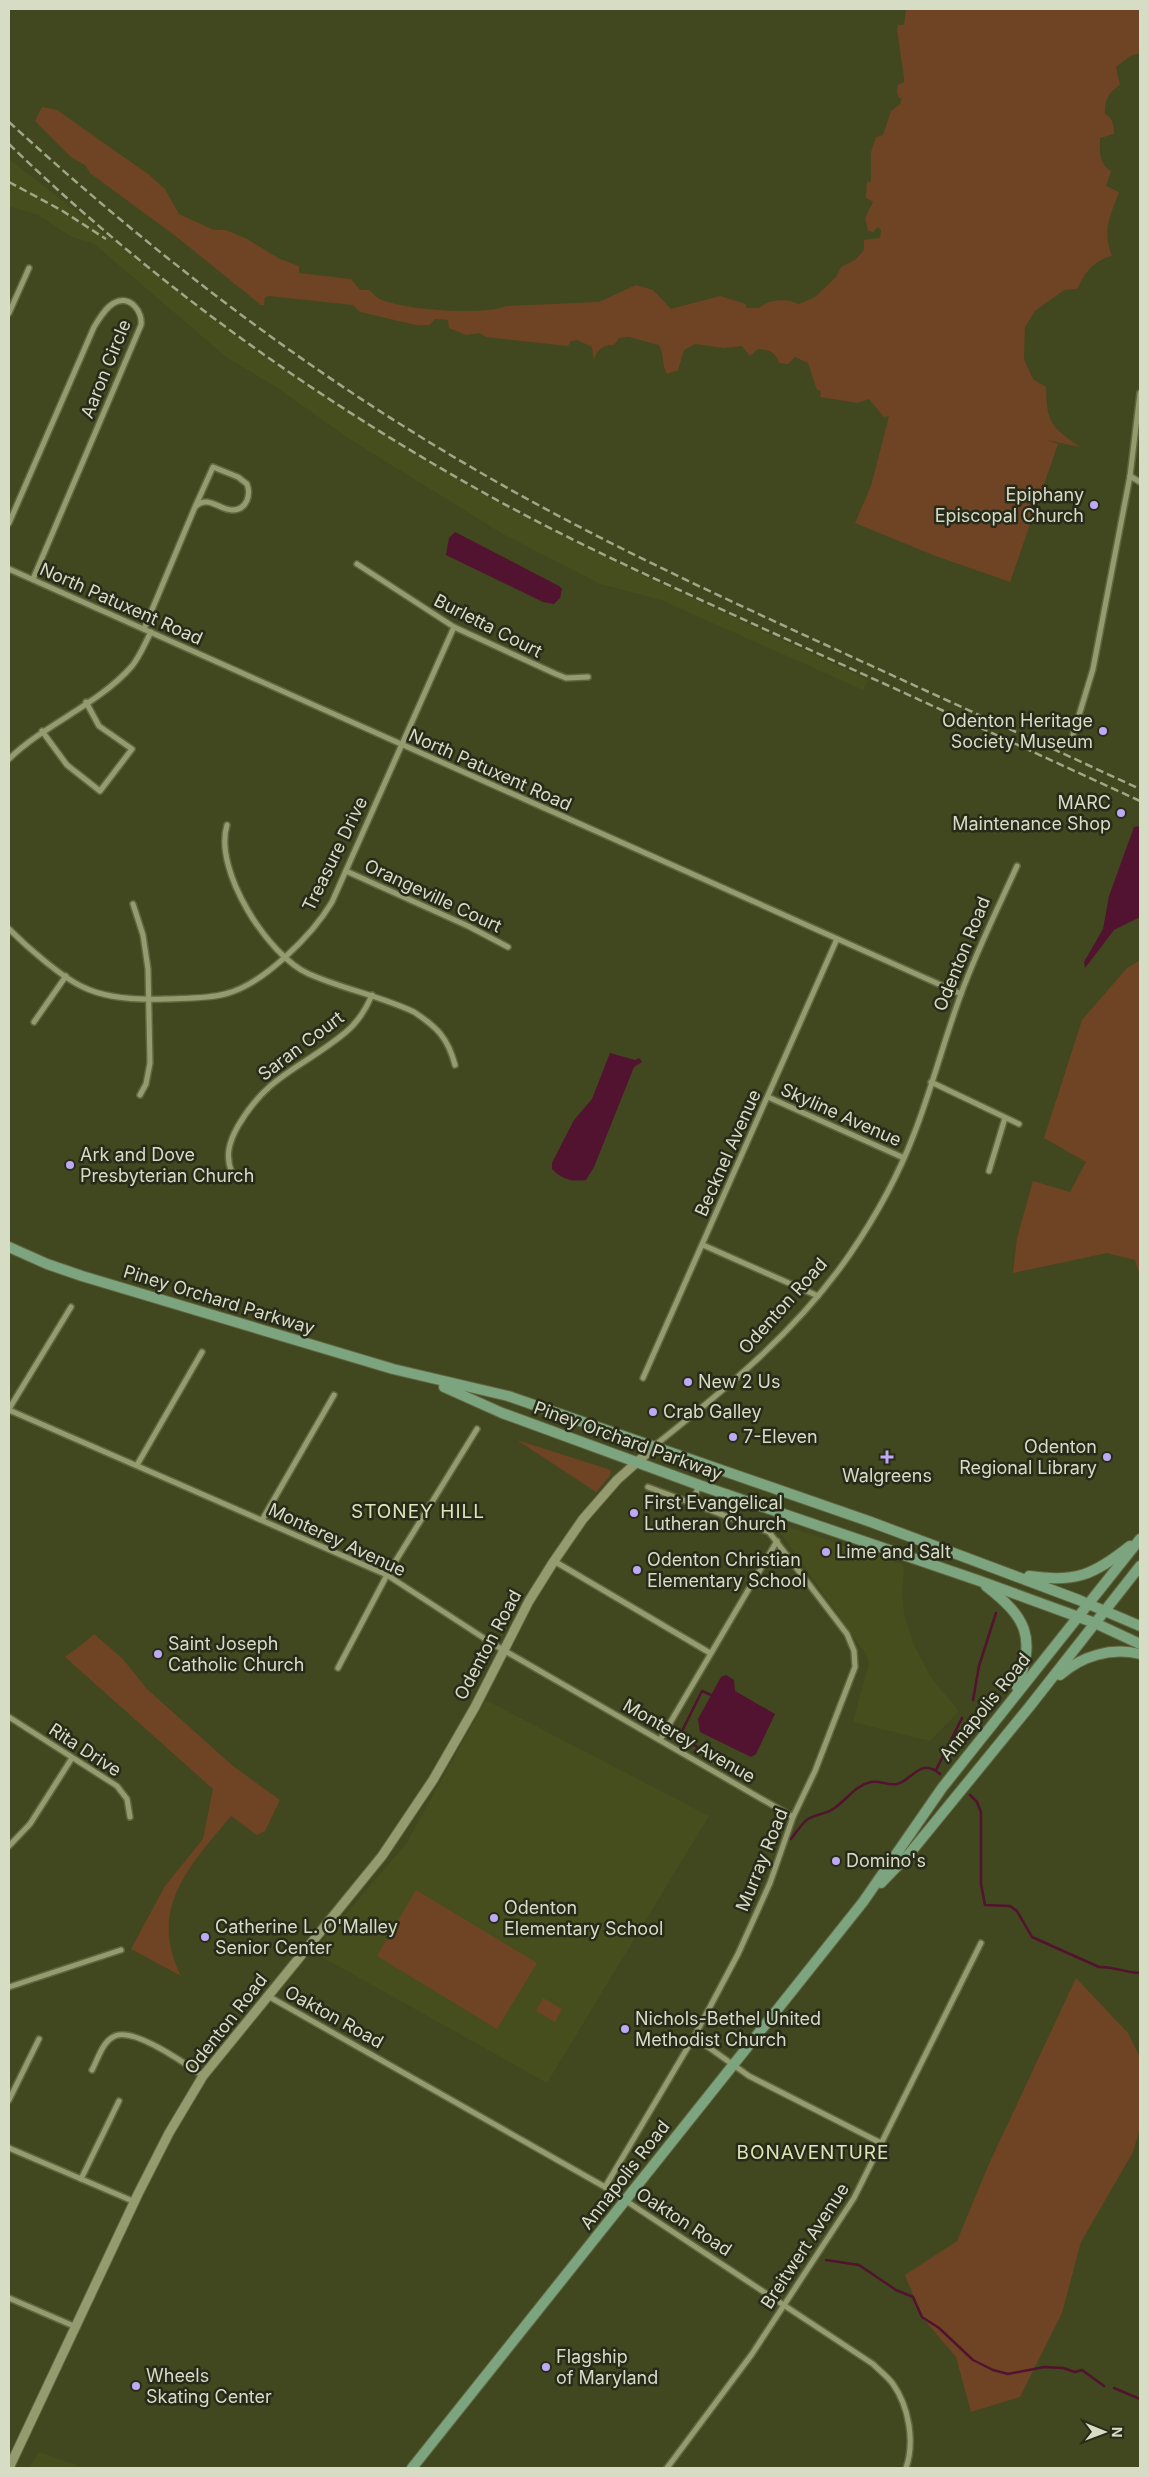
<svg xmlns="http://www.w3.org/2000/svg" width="1149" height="2477" font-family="Inter,sans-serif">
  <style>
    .built { fill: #474e1d }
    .green { fill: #6f4424 }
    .water { fill: #51132f }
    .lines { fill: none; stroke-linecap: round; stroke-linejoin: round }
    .stream { stroke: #51132f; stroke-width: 2.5 }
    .minor-casing { stroke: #606540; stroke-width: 8 }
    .tertiary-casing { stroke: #606540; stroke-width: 11 }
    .secondary-casing { stroke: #606540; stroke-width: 12 }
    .minor { stroke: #939b6f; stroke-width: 5 }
    .tertiary { stroke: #939b6f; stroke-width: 9 }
    .secondary { stroke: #7ca47e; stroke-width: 10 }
    .rail { stroke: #a1a689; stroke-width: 2.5; stroke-dasharray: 8 4; stroke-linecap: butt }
    .poi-dot { fill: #bea9f5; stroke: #282b19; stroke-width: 2 }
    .labels { text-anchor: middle; stroke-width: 5; stroke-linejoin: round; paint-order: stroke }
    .street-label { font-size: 18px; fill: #d7dcc5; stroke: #282b19 }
    .poi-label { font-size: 18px; fill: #d7dcc5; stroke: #282b19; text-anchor: start }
    .neighbourhood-label { font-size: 19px; letter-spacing: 1px; fill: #dde5b7; stroke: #282b19 }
  </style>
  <rect width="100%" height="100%" fill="#41471e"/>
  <g class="built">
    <path d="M 9,159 L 250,347 L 484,495 L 636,572 L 868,680 L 863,690 L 661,600 L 600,584 L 501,533 L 348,438 L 279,389 L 226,357 L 94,244 L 70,236 L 38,215 L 9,206 Z"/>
    <path d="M 773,1522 L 900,1563 L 904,1567 L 902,1595 L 904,1613 L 913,1643 L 932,1679 L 959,1711 L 930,1741 L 853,1722 L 869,1663 L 866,1654 Z"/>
    <path d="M 486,1700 L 709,1816 L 547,2083 L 313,1952 L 406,1844 Z"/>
    <path d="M 39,2452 L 76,2465 L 81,2468 L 29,2468 Z"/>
  </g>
  <g class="green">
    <path d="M 906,9 L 1140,9 L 1140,53 L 1130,56 L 1116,67 L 1120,85 C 1108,93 1105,99 1105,114 C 1113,118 1114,125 1114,134 L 1100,138 C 1100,151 1098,163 1111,171 L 1106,186 L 1119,192 C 1110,217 1102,230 1112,256 C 1092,261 1086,272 1077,289 L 1064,290 L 1050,300 L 1035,311 L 1025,327 L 1024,359 L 1033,379 L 1046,387 C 1047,423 1050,426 1080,447 L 1047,440 L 1058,444 L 1010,582 L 933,555 L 855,523 L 871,486 L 889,416 L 884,417 L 869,399 L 857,403 L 820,397 L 821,391 L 817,390 L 808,363 L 795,357 L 788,364 L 779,363 C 775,351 770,350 758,349 L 750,356 L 742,346 L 724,348 L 695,344 L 684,350 L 678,370 L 667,374 C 661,365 665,355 659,345 L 629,337 L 619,338 L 614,345 C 603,344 595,351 594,361 L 592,347 L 577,340 L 571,341 L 568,346 L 486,337 L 480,333 L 466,335 L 449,328 L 448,320 L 435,319 L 429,325 L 416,325 L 360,312 L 353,305 L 269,296 L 265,297 L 264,305 L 261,305 L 178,238 L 90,173 L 85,165 L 71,157 L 35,121 L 42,107 L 57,110 L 148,174 L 165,189 L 179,214 L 214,230 L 226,230 L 247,239 L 280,259 L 299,266 L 299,273 L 351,279 L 360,290 L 369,290 C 372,292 375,296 378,298 C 398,310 486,316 506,306 L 599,302 L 636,285 L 653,290 L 671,309 L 720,296 L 746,304 L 746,308 L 759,308 C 769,299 787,298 799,304 L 815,297 L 836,277 L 841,267 L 855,260 L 864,250 L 864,240 L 880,238 L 881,230 L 878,227 L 873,232 L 868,231 L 865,218 L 873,202 L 866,198 L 867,181 L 870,183 L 871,179 L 871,152 L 876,137 L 883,135 L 891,111 L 900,104 L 902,98 L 899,98 L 897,92 L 898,85 L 904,82 L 904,78 L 897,29 L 898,25 L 904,25 Z"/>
    <path d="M 1140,960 L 1140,1276 L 1135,1260 L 1107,1253 L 1013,1273 L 1017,1238 L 1033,1181 L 1070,1192 L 1086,1162 L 1044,1138 L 1082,1020 L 1127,968 Z"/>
    <path d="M 517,1440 L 611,1470 L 610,1476 L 596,1492 Z"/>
    <path d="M 94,1634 L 123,1659 L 147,1689 L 233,1766 L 280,1800 L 265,1831 L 257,1835 L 231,1816 C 190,1866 147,1908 181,1976 L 131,1949 L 165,1886 L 203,1839 L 213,1789 L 65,1657 L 84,1643 Z"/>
    <path d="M 416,1890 L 537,1963 L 497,2029 L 377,1956 Z"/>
    <path d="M 1076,1978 L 1128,2033 L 1140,2057 L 1140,2128 L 1133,2152 L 1081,2242 L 1062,2313 L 1020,2397 L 971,2412 L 956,2357 L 923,2318 L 905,2275 L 957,2241 L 988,2166 Z"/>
    <path d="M 543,1998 L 562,2009 L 555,2022 L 536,2011 Z"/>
  </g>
  <g class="water">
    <path d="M 455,532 L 559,586 L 562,589 L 560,598 L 554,604 L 543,602 L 446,555 L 449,538 Z"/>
    <path d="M 1140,826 L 1140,917 L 1114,930 L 1085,968 L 1084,962 L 1103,929 L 1109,896 L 1134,827 Z"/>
    <path d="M 610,1053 L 635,1060 L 639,1058 L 642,1062 L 634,1067 L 594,1167 L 586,1180 C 572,1182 561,1179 552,1169 L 552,1163 L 574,1120 L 592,1099 Z"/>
    <path d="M 726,1675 L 734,1680 L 735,1691 L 775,1714 L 756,1754 L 751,1757 L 700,1732 L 698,1719 L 721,1677 Z"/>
  </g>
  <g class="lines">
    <g class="stream">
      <path d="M 711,1695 L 702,1691 L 682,1731 L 685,1739 L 714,1758"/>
      <path d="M 973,1700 L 979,1666 L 996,1613"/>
      <path d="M 936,1770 L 962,1718"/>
      <path d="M 970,1795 L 977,1802 L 981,1812 L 981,1884 L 985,1905 L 1010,1906 L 1017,1911 L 1032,1937 L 1099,1967 C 1114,1966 1125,1973 1140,1973"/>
      <path d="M 791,1839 C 796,1833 801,1824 808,1819 C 816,1814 826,1814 833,1809 C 846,1801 855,1785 871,1782 C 880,1780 888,1786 897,1784 C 913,1780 920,1757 940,1774"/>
      <path d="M 826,2260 L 859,2265 L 896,2290 L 913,2297 L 922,2317 L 939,2328 L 973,2360 L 993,2370 L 1008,2374 L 1044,2367 L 1063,2368 L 1075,2372 L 1082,2370 L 1104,2386"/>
      <path d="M 1114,2388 L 1140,2399"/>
    </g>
    <g class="minor-casing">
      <g id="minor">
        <path d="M 9,313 L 29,268"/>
        <path d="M 1130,476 L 1140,482"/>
        <path d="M 9,523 L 94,327 C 99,319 105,308 114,303 C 130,294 143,312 141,325 L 33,579"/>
        <path d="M 357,564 L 454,627 L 556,674 L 566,678 L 588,677"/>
        <path d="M 9,569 L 961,994"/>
        <path d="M 144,629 L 195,507 C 208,494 219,510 232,510 C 247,510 251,495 247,484 L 238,477 L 213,467 L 195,507"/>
        <path d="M 42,731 L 67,765 L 100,791 L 132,749 L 99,726 L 86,702"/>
        <path d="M 1073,735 L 1093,669 L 1130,476 L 1140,393"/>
        <path d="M 9,759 C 46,723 98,705 132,666 C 140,656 145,643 151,632"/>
        <path d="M 227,825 C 213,870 268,956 309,974 C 343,989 380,996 414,1012 C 437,1027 448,1038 455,1065"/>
        <path d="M 346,871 L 468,926 L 508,947"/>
        <path d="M 133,904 L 143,935 L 148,969 L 150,1063 L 146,1084 L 140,1095"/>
        <path d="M 9,929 C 26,946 61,977 83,987 C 107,999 138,1000 165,999 C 185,998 206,999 225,994 C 263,985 313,934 332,902 L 454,627"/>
        <path d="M 34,1022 L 66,976"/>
        <path d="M 931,1082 L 1019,1124"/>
        <path d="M 768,1097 L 904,1158"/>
        <path d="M 989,1171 L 1005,1118"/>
        <path d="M 232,1173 C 225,1156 229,1142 238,1126 C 269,1073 303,1068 346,1032 C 358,1022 366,1009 372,995"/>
        <path d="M 703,1245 L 818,1296"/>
        <path d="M 643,1378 L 837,939"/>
        <path d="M 9,1409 L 71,1307"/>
        <path d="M 9,1410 L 387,1575 L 493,1644 L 793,1817"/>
        <path d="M 654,1446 C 726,1389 798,1330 850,1254 C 876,1216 898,1176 914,1134 C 932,1088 944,1040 961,994 C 977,950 998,908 1017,866"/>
        <path d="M 137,1465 L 202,1352"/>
        <path d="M 692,1504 L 699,1485"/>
        <path d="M 262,1520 L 334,1395"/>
        <path d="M 554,1561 L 710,1653"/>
        <path d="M 338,1668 L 387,1575 L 477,1429"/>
        <path d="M 9,1717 L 117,1786 L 127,1799 L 130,1817"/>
        <path d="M 660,1740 L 777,1541"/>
        <path d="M 9,1846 L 30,1824 L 72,1758"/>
        <path d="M 9,1987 L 121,1950"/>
        <path d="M 268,1996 L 605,2187 L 873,2364 C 880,2371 888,2377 893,2384 C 909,2407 915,2442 906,2468"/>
        <path d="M 694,2037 L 749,2076 L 883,2144"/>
        <path d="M 92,2070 C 98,2059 102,2043 113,2037 C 131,2025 186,2064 203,2076"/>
        <path d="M 9,2100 L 39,2039"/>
        <path d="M 9,2148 L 135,2202"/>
        <path d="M 81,2179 L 119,2101"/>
        <path d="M 605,2187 L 694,2037 L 738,1954 L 770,1883 L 793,1817 L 815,1771 L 855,1667 L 854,1651 L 847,1634 L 769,1532 L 648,1487"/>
        <path d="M 9,2298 L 76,2327"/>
        <path d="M 667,2468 L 752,2354 L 854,2198 L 981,1943"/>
      </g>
    </g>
    <g class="tertiary-casing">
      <path id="tertiary" d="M 9,2468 L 138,2194 L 169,2133 L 203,2076 L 382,1856 L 433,1780 L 475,1707 L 529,1601 L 554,1561 L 583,1519 L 617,1480 L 654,1447"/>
    </g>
    <g class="secondary-casing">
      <g id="secondary">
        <path d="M 9,1247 L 47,1264 L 82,1276 L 393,1369 L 508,1396 L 871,1522 L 1079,1600 L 1140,1626"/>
        <path d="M 444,1387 L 502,1413 L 699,1485 L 977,1580 L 1095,1623 L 1140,1644"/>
        <path d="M 1029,1576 C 1075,1583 1094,1575 1130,1546"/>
        <path d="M 986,1586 C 1027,1618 1036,1637 1017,1687"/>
        <path d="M 1060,1675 C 1082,1656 1111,1647 1140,1654"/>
        <path d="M 881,1883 L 910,1853 L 1030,1706 L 1140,1566"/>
        <path d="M 412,2468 L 863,1902 L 942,1788 L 1140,1539"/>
      </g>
    </g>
    <use href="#minor" class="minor"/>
    <use href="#tertiary" class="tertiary"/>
    <use href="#secondary" class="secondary"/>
    <g class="rail">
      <path d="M 9,122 C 153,254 307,372 476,470 C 589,536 708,591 826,645 C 931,693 1036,741 1140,789"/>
      <path d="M 9,144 C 146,277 304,391 470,485 C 568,541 671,586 773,633 C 896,689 1018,745 1140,801"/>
      <path d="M 9,182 L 61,210 L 106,239"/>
    </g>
  </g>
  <g class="poi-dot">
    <circle cx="1094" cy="505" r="5"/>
    <circle cx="1103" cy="731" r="5"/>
    <circle cx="1121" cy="813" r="5"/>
    <circle cx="70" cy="1165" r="5"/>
    <circle cx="688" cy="1382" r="5"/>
    <circle cx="653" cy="1412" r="5"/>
    <circle cx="733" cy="1437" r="5"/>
    <path d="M884.5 1449.5h5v5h5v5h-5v5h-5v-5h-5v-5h5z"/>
    <circle cx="1107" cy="1457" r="5"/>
    <circle cx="634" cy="1513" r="5"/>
    <circle cx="826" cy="1552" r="5"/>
    <circle cx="637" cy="1570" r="5"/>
    <circle cx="158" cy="1654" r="5"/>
    <circle cx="836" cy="1861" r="5"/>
    <circle cx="494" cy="1918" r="5"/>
    <circle cx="205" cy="1937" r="5"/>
    <circle cx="625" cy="2029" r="5"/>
    <circle cx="546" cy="2367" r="5"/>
    <circle cx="136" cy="2386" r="5"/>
  </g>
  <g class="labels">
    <g class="street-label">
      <text transform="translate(106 369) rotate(-68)" y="6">Aaron Circle</text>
      <text transform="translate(121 604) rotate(24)" y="6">North Patuxent Road</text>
      <text transform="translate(488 626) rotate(27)" y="6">Burletta Court</text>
      <text transform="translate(490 770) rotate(24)" y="6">North Patuxent Road</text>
      <text transform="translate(335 854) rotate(-64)" y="6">Treasure Drive</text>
      <text transform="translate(433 896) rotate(25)" y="6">Orangeville Court</text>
      <text transform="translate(962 954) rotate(-68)" y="6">Odenton Road</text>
      <text transform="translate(301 1046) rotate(-37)" y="6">Saran Court</text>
      <text transform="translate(841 1115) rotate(24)" y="6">Skyline Avenue</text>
      <text transform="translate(728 1153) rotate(-66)" y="6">Becknel Avenue</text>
      <text transform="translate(219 1300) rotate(17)" y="6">Piney Orchard Parkway</text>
      <text transform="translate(783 1306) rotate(-48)" y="6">Odenton Road</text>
      <text transform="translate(628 1441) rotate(20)" y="6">Piney Orchard Parkway</text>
      <text transform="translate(337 1540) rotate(25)" y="6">Monterey Avenue</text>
      <text transform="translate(488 1645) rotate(-62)" y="6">Odenton Road</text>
      <text transform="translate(985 1707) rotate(-51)" y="6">Annapolis Road</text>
      <text transform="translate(689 1741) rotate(30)" y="6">Monterey Avenue</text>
      <text transform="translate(85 1750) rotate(33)" y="6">Rita Drive</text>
      <text transform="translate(762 1860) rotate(-68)" y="6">Murray Road</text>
      <text transform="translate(334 2017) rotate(29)" y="6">Oakton Road</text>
      <text transform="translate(226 2024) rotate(-52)" y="6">Odenton Road</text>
      <text transform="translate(625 2175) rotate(-52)" y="6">Annapolis Road</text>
      <text transform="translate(684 2222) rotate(33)" y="6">Oakton Road</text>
      <text transform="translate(805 2246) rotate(-57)" y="6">Breitwert Avenue</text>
    </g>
    <g class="poi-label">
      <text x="1084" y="501" text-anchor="end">Epiphany<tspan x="1084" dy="21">Episcopal Church</tspan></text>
      <text x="1093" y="727" text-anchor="end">Odenton Heritage<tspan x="1093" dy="21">Society Museum</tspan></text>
      <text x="1111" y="809" text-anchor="end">MARC<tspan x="1111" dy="21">Maintenance Shop</tspan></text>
      <text x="80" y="1161">Ark and Dove<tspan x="80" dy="21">Presbyterian Church</tspan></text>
      <text x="698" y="1388">New 2 Us</text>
      <text x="663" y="1418">Crab Galley</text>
      <text x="743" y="1443">7-Eleven</text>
      <text x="1097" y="1453" text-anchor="end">Odenton<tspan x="1097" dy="21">Regional Library</tspan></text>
      <text x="887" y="1482" text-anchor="middle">Walgreens</text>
      <text x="644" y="1509">First Evangelical<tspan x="644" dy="21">Lutheran Church</tspan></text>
      <text x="836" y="1558">Lime and Salt</text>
      <text x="647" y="1566">Odenton Christian<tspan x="647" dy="21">Elementary School</tspan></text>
      <text x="168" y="1650">Saint Joseph<tspan x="168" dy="21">Catholic Church</tspan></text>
      <text x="846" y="1867">Domino's</text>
      <text x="504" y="1914">Odenton<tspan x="504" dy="21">Elementary School</tspan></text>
      <text x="215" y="1933">Catherine L. O'Malley<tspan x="215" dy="21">Senior Center</tspan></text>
      <text x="635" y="2025">Nichols-Bethel United<tspan x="635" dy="21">Methodist Church</tspan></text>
      <text x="556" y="2363">Flagship<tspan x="556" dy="21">of Maryland</tspan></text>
      <text x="146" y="2382">Wheels<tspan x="146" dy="21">Skating Center</tspan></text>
    </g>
    <g class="neighbourhood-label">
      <text x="418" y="1518">STONEY HILL</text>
      <text x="813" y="2159">BONAVENTURE</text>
    </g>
  </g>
  <rect width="1149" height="2477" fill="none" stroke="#d7dcc5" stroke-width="20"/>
  <g transform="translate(1104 2432) rotate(91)" stroke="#282b19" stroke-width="4" paint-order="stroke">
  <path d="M0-4L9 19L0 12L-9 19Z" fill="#d7dcc5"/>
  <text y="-8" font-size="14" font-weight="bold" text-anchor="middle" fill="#d7dcc5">N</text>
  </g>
</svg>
